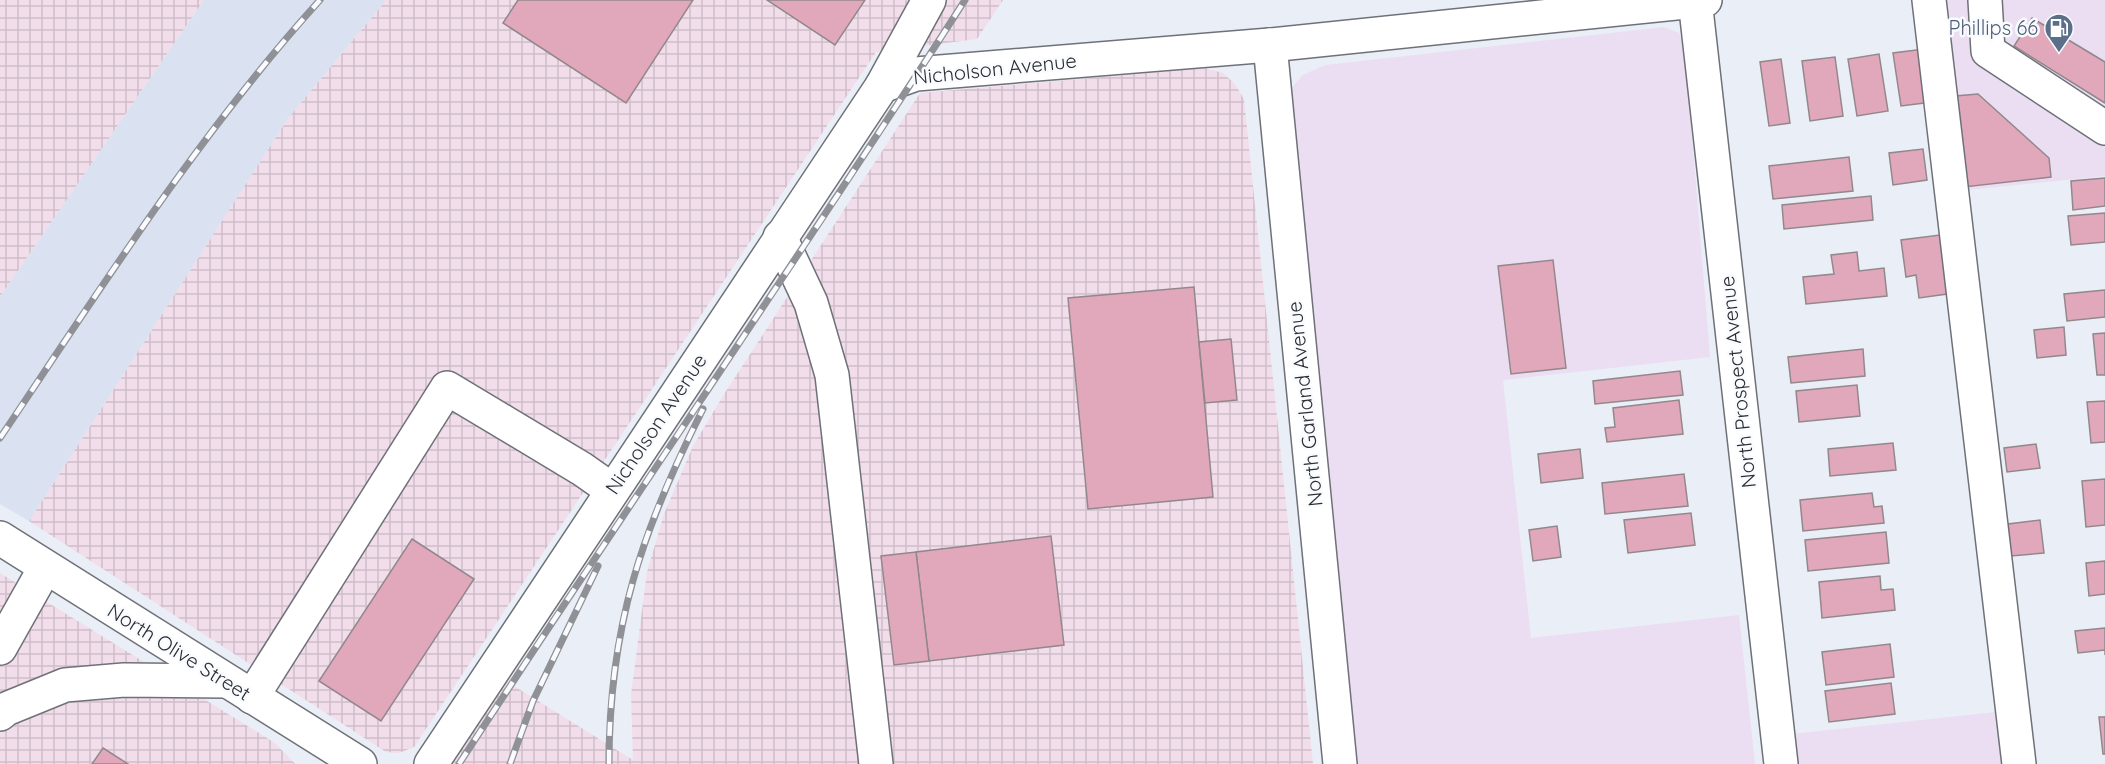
<svg xmlns="http://www.w3.org/2000/svg" width="2105" height="764" font-family="Quicksand,sans-serif">
  <style>
    .commercial { fill: #ebdef2 }
    .industrial { fill: url(#industrial-grid) }
    .built { fill: #dae1f0 }
    .building { fill: #e1a8bc; stroke: #92888b; stroke-width: 1.5 }
    .lines { fill: none; stroke-linecap: round; stroke-linejoin: round }
    .minor-casing { stroke: #6e7178; stroke-width: 36 }
    .minor { stroke: #fff; stroke-width: 33 }
    .rail-casing { stroke: #8f9197; stroke-width: 7 }
    .rail { stroke: #f9fbfe; stroke-width: 4.5; stroke-dasharray: 14; stroke-linecap: butt }
    .labels { text-anchor: middle; stroke-width: 5; stroke-linejoin: round; paint-order: stroke }
    .service-label { font-size: 20px; fill: #4e5e75; stroke: #f9fbfe; text-anchor: end }
    .street-label { font-size: 20px; fill: #2c2d30; stroke: #f9fbfe }
  </style>
  <defs>
    <pattern id="industrial-grid" width="8" height="8" patternUnits="userSpaceOnUse" patternTransform="scale(1.5)"><rect width="8" height="8" fill="#f2ddeb"/><path d="M0 4h8M4 0v8" fill="none" stroke="#d0beca"/></pattern>
  </defs>
  <rect width="100%" height="100%" fill="#eaeef6"/>
  <g class="commercial">
    <path d="M 1935,0 L 2105,0 L 2105,176 L 1958,191 Z"/>
    <path d="M 1664,27 L 1679,33 L 1685,49 L 1710,357 L 1503,380 L 1531,638 L 1739,615 L 1755,764 L 1354,764 L 1285,95 L 1303,75 L 1325,65 Z"/>
    <path d="M 2005,711 L 2011,764 L 1794,764 L 1791,734 Z"/>
  </g>
  <g class="industrial">
    <path d="M 0,0 L 204,0 L 0,297 Z"/>
    <path d="M 386,0 L 1003,0 L 977,39 L 876,52 L 414,747 L 399,753 L 386,752 L 29,521 L 288,118 Z"/>
    <path d="M 1205,68 L 1223,73 L 1235,84 L 1244,99 L 1313,764 L 422,764 L 485,668 L 633,760 L 631,695 L 647,572 L 664,514 L 693,446 L 726,391 L 920,93 Z"/>
    <path d="M 0,573 L 275,743 L 295,764 L 0,764 Z"/>
  </g>
  <path class="built" d="M 204,0 L 386,0 L 288,118 L 29,521 L 0,504 L 0,297 Z"/>
  <g class="building">
    <path d="M 518,0 L 693,0 L 626,103 L 503,23 Z"/>
    <path d="M 767,0 L 865,0 L 835,45 Z"/>
    <path d="M 2032,18 L 2105,62 L 2105,103 L 2014,46 Z"/>
    <path d="M 1924,49 L 1932,102 L 1901,106 L 1893,53 Z"/>
    <path d="M 1879,54 L 1888,111 L 1857,116 L 1848,59 Z"/>
    <path d="M 1835,57 L 1843,116 L 1810,121 L 1802,61 Z"/>
    <path d="M 1781,59 L 1790,123 L 1769,126 L 1760,62 Z"/>
    <path d="M 1978,94 L 2049,158 L 2051,177 L 1964,187 L 1955,96 Z"/>
    <path d="M 1923,149 L 1927,180 L 1893,185 L 1889,153 Z"/>
    <path d="M 1849,157 L 1853,191 L 1773,199 L 1769,166 Z"/>
    <path d="M 2105,178 L 2105,206 L 2073,210 L 2071,181 Z"/>
    <path d="M 1871,196 L 1873,220 L 1784,229 L 1782,205 Z"/>
    <path d="M 2105,213 L 2105,242 L 2071,245 L 2068,216 Z"/>
    <path d="M 1940,235 L 1947,294 L 1919,298 L 1916,275 L 1906,277 L 1901,240 Z"/>
    <path d="M 1857,252 L 1859,271 L 1884,268 L 1887,296 L 1806,304 L 1803,277 L 1834,274 L 1831,255 Z"/>
    <path d="M 1553,260 L 1566,368 L 1511,374 L 1498,266 Z"/>
    <path d="M 1194,287 L 1213,497 L 1088,509 L 1068,298 Z"/>
    <path d="M 2105,290 L 2105,317 L 2067,321 L 2064,294 Z"/>
    <path d="M 2064,327 L 2066,355 L 2037,358 L 2034,330 Z"/>
    <path d="M 2105,333 L 2105,375 L 2097,375 L 2093,334 Z"/>
    <path d="M 1231,339 L 1237,400 L 1205,403 L 1199,342 Z"/>
    <path d="M 1863,349 L 1865,376 L 1791,383 L 1788,357 Z"/>
    <path d="M 1680,371 L 1683,395 L 1595,404 L 1593,381 Z"/>
    <path d="M 1857,385 L 1860,416 L 1799,422 L 1796,391 Z"/>
    <path d="M 1679,400 L 1683,434 L 1607,442 L 1605,428 L 1615,427 L 1613,408 Z"/>
    <path d="M 2105,401 L 2105,442 L 2091,443 L 2087,402 Z"/>
    <path d="M 1893,443 L 1896,470 L 1830,476 L 1828,449 Z"/>
    <path d="M 2036,444 L 2040,468 L 2007,472 L 2004,448 Z"/>
    <path d="M 1580,449 L 1583,478 L 1541,483 L 1538,454 Z"/>
    <path d="M 1684,474 L 1688,506 L 1605,514 L 1602,483 Z"/>
    <path d="M 2105,479 L 2105,525 L 2086,527 L 2082,481 Z"/>
    <path d="M 1872,493 L 1874,507 L 1882,506 L 1884,523 L 1803,531 L 1800,500 Z"/>
    <path d="M 1691,513 L 1695,545 L 1628,553 L 1624,520 Z"/>
    <path d="M 2040,520 L 2044,553 L 2011,556 L 2008,524 Z"/>
    <path d="M 1557,526 L 1561,557 L 1533,561 L 1529,530 Z"/>
    <path d="M 1886,532 L 1889,563 L 1808,571 L 1805,540 Z"/>
    <path d="M 1051,536 L 1064,645 L 929,661 L 916,552 Z"/>
    <path d="M 412,539 L 474,579 L 381,721 L 319,681 Z"/>
    <path d="M 916,552 L 929,661 L 894,665 L 881,556 Z"/>
    <path d="M 2105,561 L 2105,594 L 2089,596 L 2086,563 Z"/>
    <path d="M 1880,576 L 1881,590 L 1893,589 L 1895,610 L 1822,618 L 1819,582 Z"/>
    <path d="M 2105,628 L 2105,655 L 2105,650 L 2078,653 L 2075,631 Z"/>
    <path d="M 1890,644 L 1894,677 L 1826,685 L 1822,652 Z"/>
    <path d="M 1891,683 L 1895,714 L 1829,722 L 1825,691 Z"/>
    <path d="M 2099,717 L 2105,717 L 2105,754 L 2103,754 Z"/>
    <path d="M 103,748 L 128,764 L 92,764 Z"/>
  </g>
  <g class="lines">
    <g class="minor-casing">
      <g id="minor">
        <path d="M 1695,0 L 1781,764"/>
        <path d="M 1929,0 L 2019,764"/>
        <path d="M 1985,0 L 1988,51 L 2105,128"/>
        <path d="M 1270,45 L 1340,764"/>
        <path d="M 882,86 L 929,0"/>
        <path d="M 780,237 L 811,303 L 832,375 L 876,764"/>
        <path d="M 0,538 L 360,764"/>
        <path d="M 0,648 L 45,568"/>
        <path d="M 252,697 L 447,388 L 582,469 L 612,490"/>
        <path d="M 0,714 L 6,709 L 65,685 L 124,680 L 226,681"/>
        <path d="M 431,764 L 882,86 L 916,74 L 1270,45 L 1705,0"/>
      </g>
    </g>
    <use href="#minor" class="minor"/>
    <g class="rail-casing">
      <g id="rail">
        <path d="M 0,438 C 101,288 198,135 320,0"/>
        <path d="M 459,764 C 626,508 800,257 965,0"/>
        <path d="M 510,764 L 533,701 L 598,566"/>
        <path d="M 609,764 C 609,626 642,530 703,409"/>
      </g>
    </g>
    <use href="#rail" class="rail"/>
  </g>
  <defs>
    <g id="fuel-pin" transform="scale(1.5)"><path d="M0 17L-7.5 6A9.5 9.5 0 1 1 7.5 6Z" fill="#5c6f8a" stroke="#f9fbfe"/><path d="M-5.5-6h7V0h2V4h1.3V-2.5L3-4.5l.8-.8L6-3V5H2.5V1h-1V6h-7ZM-4.2-4.7v3.2H.2V-4.7Z" fill="#fff"/></g>
  </defs>
  <g fill-rule="evenodd">
    <use href="#fuel-pin" x="2059" y="28"/>
  </g>
  <g class="labels">
    <g class="service-label">
      <text x="2038" y="35">Phillips 66</text>
    </g>
    <g class="street-label">
      <text transform="translate(995 69) rotate(-6)" y="7">Nicholson Avenue</text>
      <text transform="translate(1738 382) rotate(-96)" y="7">North Prospect Avenue</text>
      <text transform="translate(1305 404) rotate(-96)" y="7">North Garland Avenue</text>
      <text transform="translate(656 424) rotate(-56)" y="7">Nicholson Avenue</text>
      <text transform="translate(179 652) rotate(32)" y="7">North Olive Street</text>
    </g>
  </g>
</svg>
